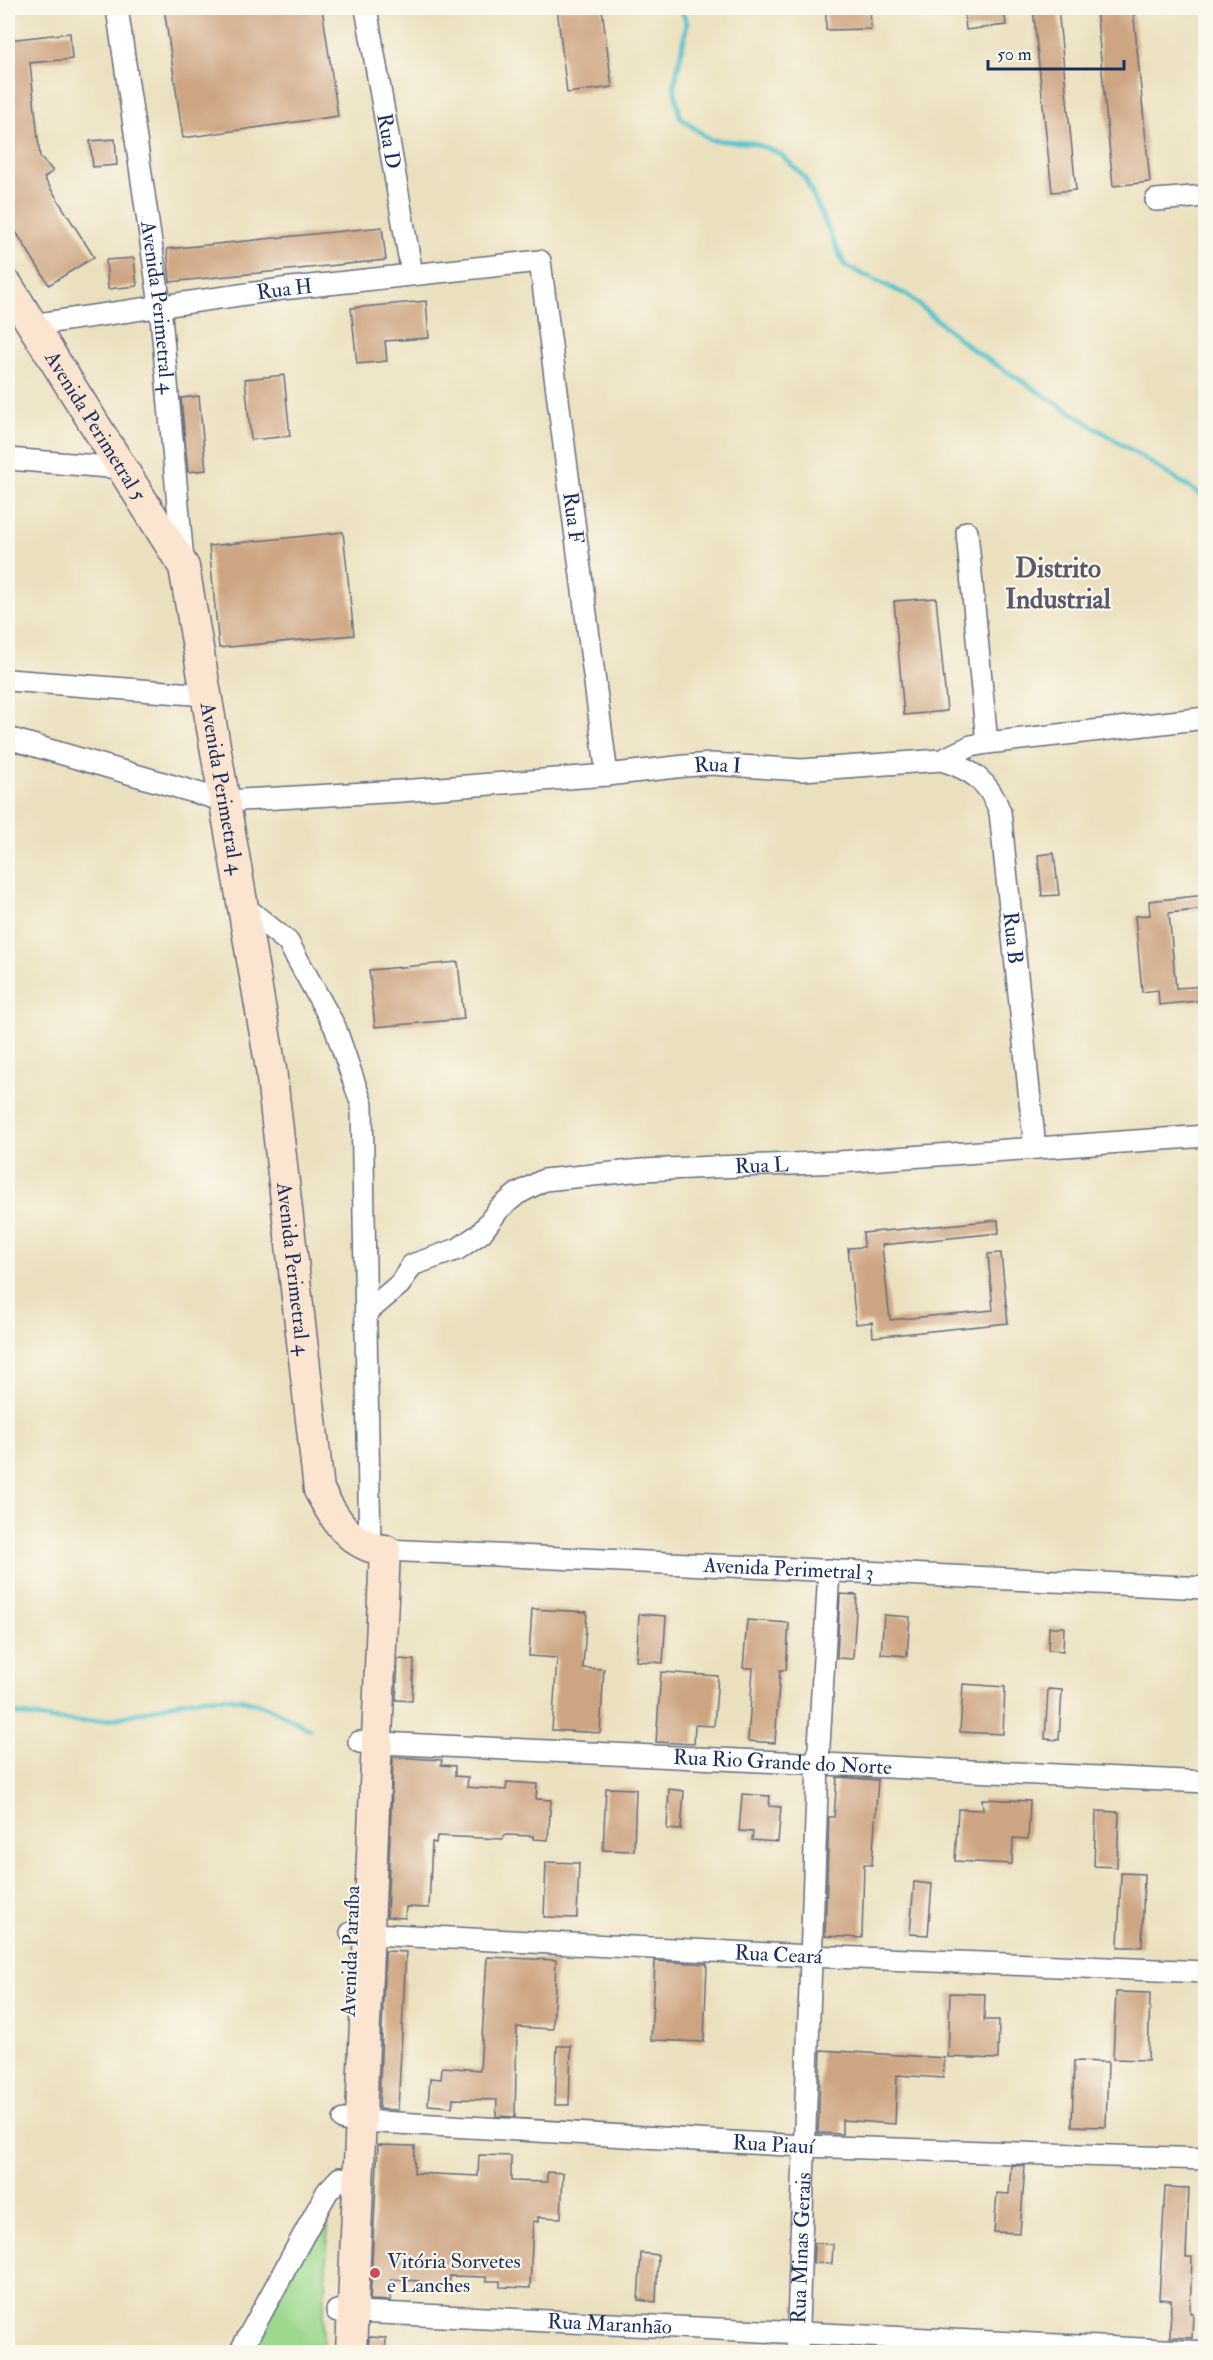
<svg xmlns="http://www.w3.org/2000/svg" width="1213" height="2360" font-family="'IM FELL Double Pica',serif">
  <style>
    .green { fill: #9cd98e; stroke: #5c8476; stroke-width: 1.5 }
    .lines { fill: none; stroke-linecap: round; stroke-linejoin: round }
    .stream { stroke: #56c3cb; stroke-width: 5 }
    .building { fill: #cea582 }
    .street-casing { stroke: #646d80; stroke-width: 24 }
    .secondary-casing { stroke: #646d80; stroke-width: 33 }
    .street { stroke: #fff; stroke-width: 21 }
    .secondary { stroke: #fce5d0; stroke-width: 30 }
    .poi-dot { fill: #d1495b; stroke: #fbf7ec; stroke-width: 2 }
    .labels { text-anchor: middle; stroke-width: 4.5; stroke-linejoin: round; paint-order: stroke }
    .street-label { font-size: 21px; fill: #1b2f5e; stroke: #fbf7ec }
    .poi-label { font-size: 21px; fill: #1b2f5e; stroke: #fbf7ec; text-anchor: start }
    .district-label { font-size: 27px; font-weight: bold; fill: #5a586b; stroke: #fbf7ec }
  </style>
  <rect width="100%" height="100%" fill="#fbf7ec"/>
  <filter id="ink" filterUnits="userSpaceOnUse"><feTurbulence type="fractalNoise" baseFrequency=".0167" numOctaves="2"/><feDisplacementMap in="SourceGraphic" scale="12" xChannelSelector="R" yChannelSelector="G"/><feConvolveMatrix kernelMatrix="1 2 1 2 8 2 1 2 1" color-interpolation-filters="sRGB"/></filter>
  <filter id="wash" filterUnits="userSpaceOnUse"><feTurbulence type="fractalNoise" baseFrequency=".008" numOctaves="4" result="noise"/><feDisplacementMap in="SourceGraphic" scale="24" xChannelSelector="R" yChannelSelector="G"/><feGaussianBlur stdDeviation="1.35" result="paint"/><feColorMatrix in="noise" values="0 0 0 0 0 0 0 0 0 0 0 0 0 0 0 0 0 1.4 0 .05"/><feComposite in="paint" operator="in"/></filter>
  <g filter="url(#wash)">
    <rect width="100%" height="100%" fill="#ebe0be"/>
    <path class="green" d="M 329,2204 L 322,2352 L 249,2352 Z"/>
    <g class="lines">
      <g class="stream">
        <path d="M 681,8 L 687,24 L 674,86 L 680,117 L 710,140 L 753,143 L 781,154 L 805,178 L 845,266 L 907,295 L 973,350 L 1206,498"/>
        <path d="M 8,1712 C 40,1719 79,1725 112,1719 C 153,1712 196,1691 238,1699 C 265,1703 286,1716 309,1729"/>
      </g>
    </g>
    <g id="blocks">
      <g class="building">
        <path d="M 164,8 L 322,8 L 338,116 L 183,138 Z"/>
        <path d="M 557,8 L 602,8 L 612,87 L 567,93 Z"/>
        <path d="M 826,8 L 870,8 L 871,29 L 826,30 Z"/>
        <path d="M 964,8 L 1004,8 L 1006,25 L 966,30 Z"/>
        <path d="M 1033,8 L 1058,8 L 1076,190 L 1052,192 Z"/>
        <path d="M 1096,8 L 1133,8 L 1150,182 L 1113,186 Z"/>
        <path d="M 70,33 L 72,59 L 30,63 L 40,157 L 53,171 L 44,178 L 94,257 L 49,285 L 8,219 L 8,40 Z"/>
        <path d="M 115,139 L 117,165 L 93,167 L 90,141 Z"/>
        <path d="M 382,227 L 386,260 L 170,282 L 167,249 Z"/>
        <path d="M 134,258 L 137,286 L 108,289 L 106,260 Z"/>
        <path d="M 426,301 L 429,338 L 385,341 L 387,361 L 357,364 L 351,308 Z"/>
        <path d="M 284,375 L 290,436 L 251,440 L 245,379 Z"/>
        <path d="M 199,396 L 206,470 L 188,472 L 181,398 Z"/>
        <path d="M 343,532 L 354,635 L 219,648 L 209,546 Z"/>
        <path d="M 936,598 L 947,711 L 904,715 L 894,601 Z"/>
        <path d="M 1054,853 L 1059,895 L 1042,896 L 1038,855 Z"/>
        <path d="M 1206,895 L 1206,909 L 1169,913 L 1176,988 L 1206,986 L 1206,1000 L 1159,1005 L 1158,990 L 1142,992 L 1135,916 L 1150,915 L 1149,901 Z"/>
        <path d="M 458,962 L 464,1019 L 375,1027 L 369,970 Z"/>
        <path d="M 998,1220 L 999,1233 L 882,1245 L 890,1320 L 993,1310 L 988,1254 L 1001,1253 L 1008,1323 L 873,1337 L 872,1322 L 856,1324 L 848,1248 L 864,1247 L 863,1233 Z"/>
        <path d="M 840,1594 L 857,1595 L 853,1659 L 837,1658 Z"/>
        <path d="M 532,1609 L 587,1612 L 583,1668 L 604,1669 L 600,1733 L 552,1730 L 557,1658 L 529,1656 Z"/>
        <path d="M 639,1614 L 666,1616 L 663,1663 L 636,1661 Z"/>
        <path d="M 884,1615 L 910,1617 L 907,1656 L 881,1654 Z"/>
        <path d="M 747,1620 L 789,1623 L 786,1670 L 780,1670 L 775,1743 L 748,1741 L 753,1668 L 743,1668 Z"/>
        <path d="M 1049,1627 L 1064,1627 L 1063,1651 L 1048,1650 Z"/>
        <path d="M 398,1659 L 414,1660 L 412,1701 L 396,1700 Z"/>
        <path d="M 661,1672 L 718,1676 L 714,1726 L 695,1725 L 694,1744 L 656,1742 Z"/>
        <path d="M 963,1684 L 1005,1687 L 1003,1734 L 960,1732 Z"/>
        <path d="M 1048,1689 L 1062,1690 L 1059,1740 L 1045,1739 Z"/>
        <path d="M 393,1757 L 442,1760 L 441,1765 L 455,1766 L 455,1776 L 468,1777 L 467,1787 L 506,1790 L 507,1782 L 537,1784 L 536,1799 L 551,1800 L 548,1840 L 533,1839 L 533,1836 L 504,1835 L 503,1839 L 437,1836 L 436,1843 L 432,1842 L 429,1908 L 406,1907 L 405,1918 L 387,1917 Z"/>
        <path d="M 837,1777 L 878,1780 L 872,1865 L 864,1864 L 862,1938 L 825,1936 L 829,1817 L 834,1817 Z"/>
        <path d="M 606,1788 L 636,1789 L 634,1851 L 603,1850 Z"/>
        <path d="M 669,1789 L 684,1791 L 681,1830 L 667,1829 Z"/>
        <path d="M 742,1794 L 770,1796 L 769,1806 L 781,1807 L 778,1842 L 752,1840 L 753,1832 L 739,1831 Z"/>
        <path d="M 982,1799 L 1030,1801 L 1028,1839 L 1013,1838 L 1012,1864 L 955,1861 L 958,1809 L 983,1810 Z"/>
        <path d="M 1096,1811 L 1119,1812 L 1117,1867 L 1094,1866 Z"/>
        <path d="M 546,1862 L 579,1863 L 577,1918 L 544,1917 Z"/>
        <path d="M 1121,1873 L 1144,1874 L 1142,1947 L 1118,1947 Z"/>
        <path d="M 914,1882 L 932,1884 L 928,1935 L 910,1934 Z"/>
        <path d="M 385,1951 L 406,1952 L 398,2110 L 379,2109 Z"/>
        <path d="M 487,1957 L 556,1960 L 553,2029 L 517,2027 L 515,2117 L 496,2116 L 497,2100 L 453,2099 L 452,2107 L 428,2105 L 430,2078 L 441,2079 L 442,2067 L 480,2070 Z"/>
        <path d="M 655,1961 L 707,1964 L 704,2042 L 651,2040 Z"/>
        <path d="M 1116,1992 L 1150,1993 L 1148,2060 L 1113,2059 Z"/>
        <path d="M 950,1993 L 985,1994 L 984,2020 L 999,2020 L 998,2059 L 948,2057 Z"/>
        <path d="M 557,2046 L 571,2046 L 569,2105 L 555,2105 Z"/>
        <path d="M 821,2050 L 945,2058 L 943,2078 L 897,2075 L 895,2124 L 842,2120 L 842,2134 L 818,2133 Z"/>
        <path d="M 1074,2061 L 1108,2062 L 1106,2127 L 1072,2126 Z"/>
        <path d="M 378,2145 L 415,2146 L 414,2173 L 478,2176 L 479,2155 L 511,2156 L 511,2181 L 547,2182 L 547,2172 L 563,2173 L 561,2218 L 538,2217 L 538,2222 L 533,2221 L 530,2288 L 500,2287 L 500,2281 L 486,2281 L 486,2277 L 450,2276 L 449,2291 L 419,2290 L 419,2281 L 391,2279 L 390,2301 L 370,2300 Z"/>
        <path d="M 1011,2165 L 1025,2166 L 1020,2233 L 994,2232 L 997,2193 L 1009,2194 Z"/>
        <path d="M 1165,2187 L 1189,2188 L 1186,2257 L 1192,2257 L 1190,2313 L 1193,2313 L 1192,2338 L 1170,2337 L 1171,2300 L 1159,2299 Z"/>
        <path d="M 814,2243 L 833,2244 L 832,2264 L 813,2263 Z"/>
        <path d="M 641,2253 L 658,2255 L 656,2302 L 638,2300 Z"/>
        <path d="M 369,2337 L 386,2338 L 385,2352 L 368,2352 Z"/>
      </g>
    </g>
  </g>
  <g filter="url(#ink)">
    <use href="#blocks" fill-opacity="0" stroke="#646d80" stroke-width="1.5"/>
    <g class="lines">
      <g class="street-casing">
        <g id="street">
          <path id="s1" d="M 117,8 L 160,305 L 183,561"/>
          <path id="s2" d="M 366,8 L 412,274"/>
          <path d="M 1156,200 L 1206,196"/>
          <path id="s3" d="M 31,325 L 282,289 L 540,261 L 607,775"/>
          <path d="M 8,459 L 122,468"/>
          <path d="M 967,532 L 987,743"/>
          <path d="M 8,680 L 206,695"/>
          <path id="s4" d="M 8,738 L 225,801 L 401,791 L 607,775 L 685,766 L 712,764 L 802,770 L 942,760 L 971,746 L 987,743 L 1206,718"/>
          <path id="s5" d="M 942,760 C 972,770 989,781 1000,812 L 1035,1148"/>
          <path d="M 240,903 L 288,942 L 335,1027 L 362,1105 L 370,1549"/>
          <path id="s6" d="M 366,1313 L 400,1284 L 412,1265 L 458,1249 L 481,1233 L 499,1209 L 517,1194 L 544,1180 L 642,1170 L 839,1162 L 1206,1136"/>
          <path id="s7" d="M 385,1550 L 1206,1588"/>
          <path id="s8" d="M 359,1742 L 1206,1782"/>
          <path id="s9" d="M 351,1933 L 810,1956 L 1206,1972"/>
          <path id="s10" d="M 344,2120 L 803,2146 L 1206,2159"/>
          <path id="s11" d="M 337,2311 L 1206,2352"/>
          <path d="M 240,2352 L 327,2192 L 340,2178"/>
          <path id="s12" d="M 797,2352 L 818,1764 L 829,1570"/>
        </g>
      </g>
      <g class="secondary-casing">
        <g id="secondary">
          <path id="s13" d="M 8,286 L 184,567 L 271,1069 L 319,1490 C 334,1518 350,1547 385,1550 L 351,2352"/>
        </g>
      </g>
      <use href="#street" class="street"/>
      <use href="#secondary" class="secondary"/>
    </g>
  </g>
  <circle class="poi-dot" cx="375" cy="2273" r="6"/>
  <g class="labels">
    <g class="street-label">
      <text dy="7" stroke="none"><textPath href="#s2" startOffset="135">Rua D</textPath></text>
      <text dy="7" stroke="none"><textPath href="#s3" startOffset="256">Rua H</textPath></text>
      <text dy="7" stroke="none"><textPath href="#s1" startOffset="302">Avenida Perimetral 4</textPath></text>
      <text dy="7" stroke="none"><textPath href="#s13" startOffset="165">Avenida Perimetral 5</textPath></text>
      <text dy="7" stroke="none"><textPath href="#s3" startOffset="772">Rua F</textPath></text>
      <text dy="7" stroke="none"><textPath href="#s4" startOffset="720">Rua I</textPath></text>
      <text dy="7" stroke="none"><textPath href="#s13" startOffset="556">Avenida Perimetral 4</textPath></text>
      <text dy="7" stroke="none"><textPath href="#s5" startOffset="208">Rua B</textPath></text>
      <text dy="7" stroke="none"><textPath href="#s6" startOffset="446">Rua L</textPath></text>
      <text dy="7" stroke="none"><textPath href="#s13" startOffset="1042">Avenida Perimetral 4</textPath></text>
      <text dy="7" stroke="none"><textPath href="#s7" startOffset="404">Avenida Perimetral 3</textPath></text>
      <text dy="7" stroke="none"><textPath href="#s8" startOffset="424">Rua Rio Grande do Norte</textPath></text>
      <text transform="translate(350 1951) rotate(-88)" y="7">Avenida Paraíba</text>
      <text dy="7" stroke="none"><textPath href="#s9" startOffset="428">Rua Ceará</textPath></text>
      <text dy="7" stroke="none"><textPath href="#s10" startOffset="430">Rua Piauí</textPath></text>
      <text dy="7" stroke="none"><textPath href="#s12" startOffset="104">Rua Minas Gerais</textPath></text>
      <text dy="7" stroke="none"><textPath href="#s11" startOffset="273">Rua Maranhão</textPath></text>
    </g>
    <g class="poi-label">
      <text x="387" y="2268">Vitória Sorvetes<tspan x="387" dy="24">e Lanches</tspan></text>
    </g>
    <g class="district-label">
      <text x="1058" y="577">Distrito<tspan x="1058" dy="31">Industrial</tspan></text>
    </g>
  </g>
  <rect width="1213" height="2360" fill="none" stroke="#fbf7ec" stroke-width="30"/>
  <path d="M988 60v9h136v-9" fill="none" stroke="#1b2f5e" stroke-width="3"/>
  <text x="997" y="60" font-size="18" fill="#1b2f5e" stroke="#fbf7ec" stroke-width="4.5" paint-order="stroke">50 m</text>
</svg>
